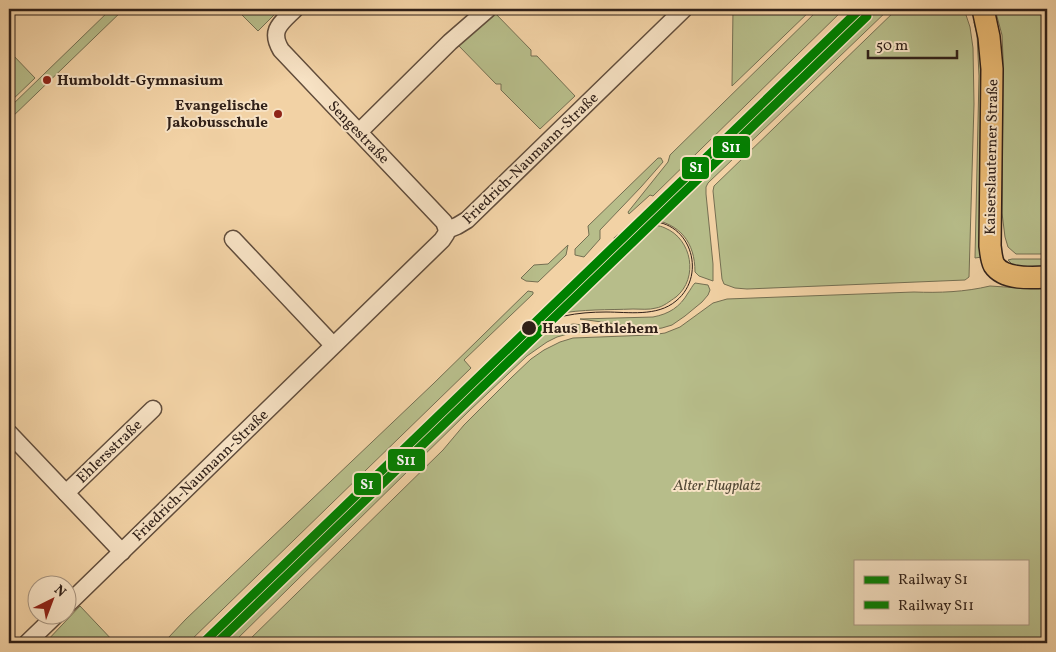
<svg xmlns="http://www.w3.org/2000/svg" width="1056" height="652" font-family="Vollkorn,serif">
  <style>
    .green { fill: #b7bd8a; stroke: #746f52; fill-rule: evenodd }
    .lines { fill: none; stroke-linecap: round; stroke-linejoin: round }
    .minor-casing { stroke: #614d3c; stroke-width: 19 }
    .major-casing { stroke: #312119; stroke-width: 24 }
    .minor { stroke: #f7e2c4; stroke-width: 16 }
    .major { stroke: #e9b972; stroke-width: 21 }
    .tram { stroke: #312119; stroke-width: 1 }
    .rail-1-casing { stroke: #f7e2c4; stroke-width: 12 }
    .rail-2-casing { stroke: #f7e2c4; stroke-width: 12 }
    .rail-1 { stroke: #008000; stroke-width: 9 }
    .rail-2 { stroke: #008000; stroke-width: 9 }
    .poi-dot { fill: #8f2418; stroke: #f7e2c4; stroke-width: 2 }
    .stop-dot { fill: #312119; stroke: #f7e2c4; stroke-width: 2 }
    .labels { text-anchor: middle; stroke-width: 4; stroke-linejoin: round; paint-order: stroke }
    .poi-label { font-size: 15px; font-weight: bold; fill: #312119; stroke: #f7e2c4; text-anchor: start }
    .street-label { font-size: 15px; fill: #312119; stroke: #f7e2c4 }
    .stop-label { font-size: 15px; font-weight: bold; fill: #312119; stroke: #f7e2c4; text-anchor: start }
    .park-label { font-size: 15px; font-style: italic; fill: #524835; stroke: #f7e2c4 }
    .line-badge { stroke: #f7e2c4; stroke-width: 2 }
    .badge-label { font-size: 14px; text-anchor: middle; font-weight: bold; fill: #fff }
  </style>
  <rect width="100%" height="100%" fill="#f2d2a5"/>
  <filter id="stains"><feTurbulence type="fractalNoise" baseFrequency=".004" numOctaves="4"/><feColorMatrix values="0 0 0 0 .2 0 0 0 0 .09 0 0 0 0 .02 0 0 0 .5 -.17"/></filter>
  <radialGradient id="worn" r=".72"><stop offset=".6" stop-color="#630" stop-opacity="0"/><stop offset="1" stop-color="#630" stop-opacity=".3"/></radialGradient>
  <g class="green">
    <path d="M 111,9 L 124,9 L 9,120 L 9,108 Z"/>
    <path d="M 236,9 L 280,9 L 258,31 Z"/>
    <path d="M 733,9 L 812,9 L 732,86 Z"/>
    <path d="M 819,9 L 844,9 L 653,196 L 650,195 L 629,214 L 628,212 L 668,162 L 670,155 Z"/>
    <path d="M 866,9 L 889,9 L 708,183 L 706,187 L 706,194 L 713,264 L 713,281 L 699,276 L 695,272 C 695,242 680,224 651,219 L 661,208 L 660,205 Z"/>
    <path d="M 897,9 L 964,9 L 970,27 L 973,48 L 974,104 L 969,277 L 965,280 L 747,289 L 735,288 L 724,284 L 722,279 L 713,191 L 714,186 Z"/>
    <path d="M 995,9 L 1047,9 L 1047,254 L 1016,254 L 1008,247 L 1005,237 L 1002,213 L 1003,57 L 1002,35 Z"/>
    <path d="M 493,11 L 531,50 L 531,56 L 537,56 L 575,96 L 540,129 L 501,90 L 501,84 L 496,84 L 458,45 Z"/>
    <path d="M 974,22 L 976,22 L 984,58 L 982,257 L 975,258 L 979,76 L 977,34 Z"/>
    <path d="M 11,53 L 35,78 L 9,103 L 9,54 Z"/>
    <path d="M 658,158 L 661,158 L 663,162 L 641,187 L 600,230 L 600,239 L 584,257 L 575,255 L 575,249 L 589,235 L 588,226 Z"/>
    <path d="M 646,225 C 652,225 659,225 665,228 C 692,239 699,278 676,297 C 670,301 663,307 656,308 C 649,310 641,309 633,309 C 608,310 582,309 557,314 L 555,312 Z"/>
    <path d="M 568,245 L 566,255 L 538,282 L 526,281 L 521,278 L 534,265 L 548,264 Z"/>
    <path d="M 1012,259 L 1047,259 L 1047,272 L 1013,265 L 1008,260 Z"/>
    <path d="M 695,283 L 708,285 L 710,290 L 708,295 L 702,302 L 685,316 L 672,325 L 662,328 L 642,331 L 631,326 L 580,319 L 653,317 C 669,314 680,307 688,293 C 691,289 692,286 695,283 Z"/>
    <path d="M 990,286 L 1020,288 L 1047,287 L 1047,643 L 246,643 L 443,450 L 464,425 L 512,377 L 531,359 L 544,350 L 560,342 L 573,338 L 651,335 L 665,333 L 680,327 L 713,303 L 727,299 L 914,292 C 939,293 965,292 990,286 ZM 855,561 L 1027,561 L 1027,623 L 855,623 Z"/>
    <path d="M 528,291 L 533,292 L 533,294 L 464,360 L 471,368 L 188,643 L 167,643 L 168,642 L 168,638 L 186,619 L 433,384 Z"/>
    <path d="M 573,324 L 627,329 L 627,331 L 592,331 L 571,333 L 557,337 L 547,342 L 527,356 L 469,411 L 233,643 L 210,643 L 381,478 L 384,481 L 521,348 C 540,335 550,328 573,324 Z"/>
    <path d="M 80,606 L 115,643 L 45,643 Z"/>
  </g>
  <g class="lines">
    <g class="minor-casing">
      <g id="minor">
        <path d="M 295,9 C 281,23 269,30 281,50 L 444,222 L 447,230"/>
        <path d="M 359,132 L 450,42 L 488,9"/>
        <path d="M 447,230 L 457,226 L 467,220 L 684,9"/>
        <path d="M 233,239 L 333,345"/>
        <path d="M 9,433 L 122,552"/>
        <path d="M 66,493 L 153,409"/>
        <path d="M 68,604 L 442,240 L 446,234 L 447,230"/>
        <path d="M 27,643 L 57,614"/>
      </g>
    </g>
    <g class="major-casing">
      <path id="major" d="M 983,9 L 989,37 L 992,69 L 990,246 C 991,252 991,259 994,265 C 1004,280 1032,278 1047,277"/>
    </g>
    <use href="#minor" class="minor"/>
    <use href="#major" class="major"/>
    <path class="tram" d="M 511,345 C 528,332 543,321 564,316 C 578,313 592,312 606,312 C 628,312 657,317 676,301 C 709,274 689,216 644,222 C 633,224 623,231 614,238"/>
    <g class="rail-1-casing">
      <path id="rail-1" d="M 203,643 L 860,9"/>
    </g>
    <g class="rail-2-casing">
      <path id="rail-2" d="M 217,643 L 867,16"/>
    </g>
    <use href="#rail-1" class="rail-1"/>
    <use href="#rail-2" class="rail-2"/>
  </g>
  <g class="poi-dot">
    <circle cx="47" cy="80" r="5"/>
    <circle cx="278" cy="114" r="5"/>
  </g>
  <circle class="stop-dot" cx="529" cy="328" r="8"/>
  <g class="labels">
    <g class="poi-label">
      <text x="57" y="85">Humboldt-Gymnasium</text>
      <text x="268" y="110" text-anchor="end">Evangelische<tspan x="268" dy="17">Jakobusschule</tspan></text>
    </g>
    <g class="street-label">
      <text transform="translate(359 132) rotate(46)" y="5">Sengestraße</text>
      <text transform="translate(991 157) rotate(-89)" y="5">Kaiserslauterner Straße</text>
      <text transform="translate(530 158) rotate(-44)" y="5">Friedrich-Naumann-Straße</text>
      <text transform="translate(109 451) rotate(-44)" y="5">Ehlersstraße</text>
      <text transform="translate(200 475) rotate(-44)" y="5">Friedrich-Naumann-Straße</text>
    </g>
    <g class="stop-label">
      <text x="542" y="333">Haus Bethlehem</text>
    </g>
    <g class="park-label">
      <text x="717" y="490">Alter Flugplatz</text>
    </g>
  </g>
  <g class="line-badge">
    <rect x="712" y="135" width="39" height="24" rx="5" fill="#008000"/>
    <rect x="681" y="156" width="29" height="24" rx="5" fill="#008000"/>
    <rect x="387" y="448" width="39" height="24" rx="5" fill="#008000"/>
    <rect x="353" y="472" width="29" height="24" rx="5" fill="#008000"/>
  </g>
  <g class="badge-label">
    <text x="731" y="152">S11</text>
    <text x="696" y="172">S1</text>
    <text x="406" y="465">S11</text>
    <text x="367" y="489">S1</text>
  </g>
  <rect width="1056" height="652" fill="none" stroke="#f2d2a5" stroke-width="30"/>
  <rect x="10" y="10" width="1036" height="632" fill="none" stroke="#312119" stroke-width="2.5"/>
  <rect x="15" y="15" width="1026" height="622" fill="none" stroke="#312119"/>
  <rect x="854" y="560" width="175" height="65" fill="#f7e2c4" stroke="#a89580"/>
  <rect x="864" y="576" width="25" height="8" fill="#008000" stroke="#a89580"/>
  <text x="898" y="584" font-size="15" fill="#312119">Railway S1</text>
  <rect x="864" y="601" width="25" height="8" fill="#008000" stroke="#a89580"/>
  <text x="898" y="610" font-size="15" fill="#312119">Railway S11</text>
  <g transform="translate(52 600) rotate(42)"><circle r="24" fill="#f7e2c4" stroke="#a89580"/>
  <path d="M0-4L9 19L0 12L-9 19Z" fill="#8f2418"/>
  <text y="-8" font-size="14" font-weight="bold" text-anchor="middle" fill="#312119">N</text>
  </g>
  <path d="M868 50v8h89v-8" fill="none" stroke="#312119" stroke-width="2.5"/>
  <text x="876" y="50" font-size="15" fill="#312119" stroke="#f7e2c4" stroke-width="4" paint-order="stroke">50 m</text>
  <rect width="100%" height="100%" filter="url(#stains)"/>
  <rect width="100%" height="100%" fill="url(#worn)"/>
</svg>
